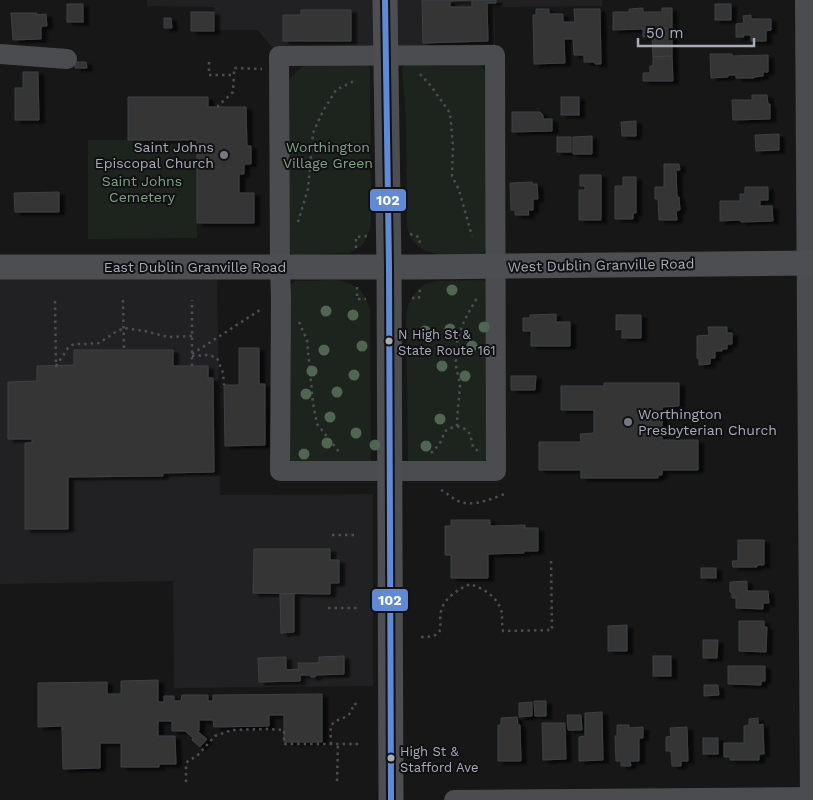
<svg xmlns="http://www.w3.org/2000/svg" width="813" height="800" font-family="'Work Sans',sans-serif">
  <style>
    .built { fill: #212123 }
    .green { fill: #1d241e }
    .building { fill: #353536; stroke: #3f4043; fill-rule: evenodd; filter: url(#shadow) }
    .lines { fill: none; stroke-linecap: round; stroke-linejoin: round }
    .path { stroke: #4d4e52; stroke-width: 2.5; stroke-dasharray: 2.5 4; stroke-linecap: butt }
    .minor { stroke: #4b4c50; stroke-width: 20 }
    .major { stroke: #4d4e52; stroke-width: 25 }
    .bus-1-casing { stroke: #111113; stroke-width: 10 }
    .bus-1 { stroke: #6089d6; stroke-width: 6 }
    .tree { fill: #506552 }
    .poi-dot { fill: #757880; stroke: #111113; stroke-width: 2 }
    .bus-dot { fill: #a8acb8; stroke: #111113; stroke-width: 2 }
    .labels { text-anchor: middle; stroke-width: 4; stroke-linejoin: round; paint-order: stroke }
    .bus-label { font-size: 13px; fill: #a8acb8; stroke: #111113; text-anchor: start }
    .poi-label { font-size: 14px; fill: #a8acb8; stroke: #111113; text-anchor: end }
    .park-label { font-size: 14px; fill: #7ea483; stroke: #111113 }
    .street-label { font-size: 14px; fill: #a8acb8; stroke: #111113 }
    .line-badge { stroke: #111113; stroke-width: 2 }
    .badge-label { font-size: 14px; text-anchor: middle; font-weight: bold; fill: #fff }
  </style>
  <defs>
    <filter id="shadow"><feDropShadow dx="5.5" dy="3" stdDeviation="1" flood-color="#0009"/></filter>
  </defs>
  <rect width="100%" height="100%" fill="#171717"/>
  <g class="built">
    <path d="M 147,0 L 602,0 L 602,6 L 495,7 L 495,55 L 279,56 L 258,30 L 216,30 L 214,7 L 147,6 Z"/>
    <path d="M 0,267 L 217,267 L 220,495 L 373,494 L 373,686 L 174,688 L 173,581 L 0,584 Z"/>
  </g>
  <g class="green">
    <path d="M 477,63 L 485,71 L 487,247 L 483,253 L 479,254 C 451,254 415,262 407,226 L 406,121 L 402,70 L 403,66 L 405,64 Z"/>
    <path d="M 366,64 L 370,67 L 370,69 L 371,222 L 370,229 L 365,241 L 361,246 L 349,253 L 294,255 L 290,253 L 287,250 L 288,82 C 293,74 298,69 307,65 Z"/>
    <path d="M 88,140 L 197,140 L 197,238 L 88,239 Z"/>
    <path d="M 335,280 C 355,283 365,290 370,310 L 371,464 L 292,463 L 289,459 L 289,287 L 295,281 Z"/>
    <path d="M 482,280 L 486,282 L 489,454 L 485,460 L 480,464 L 408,462 L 406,316 C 408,298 418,284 436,281 Z"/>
  </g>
  <g class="building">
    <path d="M 422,0 L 496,0 L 496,3 L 487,3 L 488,41 L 423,43 ZM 472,0 L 472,7 L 450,7 L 450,1 Z"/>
    <rect x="67" y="4" width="16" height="18"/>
    <rect x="715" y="4" width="16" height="16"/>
    <path d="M 643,8 L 643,12 L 662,12 L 662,8 L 672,8 L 672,28 L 613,30 L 613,12 L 629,12 L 629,9 Z"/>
    <path d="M 536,9 L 549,9 L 549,14 L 563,14 L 563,22 L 575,22 L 574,9 L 600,9 L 601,64 L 595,64 L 595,62 L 584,62 L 584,55 L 574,55 L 573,39 L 564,39 L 565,63 L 534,64 L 533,15 L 536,15 Z"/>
    <path d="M 301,10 L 351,10 L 351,41 L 283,41 L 283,15 L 301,15 Z"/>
    <rect x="191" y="12" width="23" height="19"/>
    <path d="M 11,13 L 37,13 L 37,15 L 46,14 L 47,26 L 41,26 L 41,39 L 13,40 Z"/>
    <path d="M 751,15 L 751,19 L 771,19 L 771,30 L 766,31 L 766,41 L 751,41 L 751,35 L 743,35 L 744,37 L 736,37 L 736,24 L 744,23 L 743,16 Z"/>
    <path d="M 164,18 L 171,18 L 172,28 L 164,28 Z"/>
    <path d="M 672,28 L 672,56 L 653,57 L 652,37 L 643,37 L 643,29 Z"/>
    <path d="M 710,54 L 732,54 L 732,56 L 768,55 L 768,72 L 763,72 L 763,76 L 754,77 L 754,78 L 736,78 L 736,75 L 728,75 L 728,77 L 711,78 Z"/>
    <path d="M 672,56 L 673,81 L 643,81 L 643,73 L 650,73 L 650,66 L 653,66 L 653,57 Z"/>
    <path d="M 75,62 L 86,62 L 87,68 L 75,68 Z"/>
    <path d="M 23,72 L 38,72 L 39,120 L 15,120 L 15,88 L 23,88 Z"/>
    <path d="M 752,95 L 767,95 L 768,104 L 770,104 L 770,119 L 733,120 L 732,100 L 752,100 Z"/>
    <path d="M 128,97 L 208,97 L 208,107 L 246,107 L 247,146 L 251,146 L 251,164 L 244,164 L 244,174 L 239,174 L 239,193 L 254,193 L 254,223 L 197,223 L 197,140 L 128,140 Z"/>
    <rect x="561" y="97" width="18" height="18"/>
    <path d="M 512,112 L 540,112 L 543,115 L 543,119 L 552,119 L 552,131 L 512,132 Z"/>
    <path d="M 636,121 L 636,136 L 622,136 L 621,122 Z"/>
    <path d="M 779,134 L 779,150 L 756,151 L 755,135 Z"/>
    <path d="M 592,136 L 592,154 L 573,154 L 573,137 Z"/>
    <rect x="557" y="137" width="14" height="15"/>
    <path d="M 664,164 L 679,164 L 680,170 L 676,170 L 677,197 L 679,197 L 680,210 L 676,211 L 677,220 L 659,220 L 658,199 L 655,199 L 655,187 L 664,187 Z"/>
    <path d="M 580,175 L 601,175 L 601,220 L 579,220 L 579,190 L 585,190 L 585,186 L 580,186 Z"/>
    <path d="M 623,177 L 636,177 L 636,213 L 633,213 L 633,219 L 615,219 L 615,186 L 623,186 Z"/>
    <path d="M 532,182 L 532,184 L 537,184 L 538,199 L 533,199 L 533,210 L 528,210 L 529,215 L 515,215 L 515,210 L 511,210 L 510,183 Z"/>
    <path d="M 745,187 L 768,187 L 768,200 L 760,200 L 760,206 L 772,206 L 773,221 L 741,222 L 740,220 L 720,221 L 720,201 L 740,201 L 740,194 L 745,194 Z"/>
    <path d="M 59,192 L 59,212 L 15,212 L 14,193 Z"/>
    <path d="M 556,314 L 556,322 L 570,322 L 570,346 L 531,346 L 531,331 L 523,331 L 523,318 L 530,318 L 530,315 Z"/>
    <path d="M 616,315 L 641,315 L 641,338 L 622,338 L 622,329 L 616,330 Z"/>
    <path d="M 708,327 L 727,327 L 727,333 L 732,333 L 732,344 L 727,344 L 727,349 L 722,349 L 722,351 L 715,351 L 715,358 L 710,358 L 710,364 L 699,365 L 699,358 L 697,358 L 697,336 L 709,335 Z"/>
    <path d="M 239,348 L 259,348 L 259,384 L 265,384 L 265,445 L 225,446 L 224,385 L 239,385 Z"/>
    <path d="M 74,350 L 173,350 L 173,366 L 208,366 L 208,378 L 213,378 L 214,472 L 163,473 L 163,476 L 68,477 L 68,529 L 25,529 L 25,443 L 32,443 L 32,439 L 8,439 L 8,382 L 37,381 L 37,366 L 74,365 Z"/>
    <path d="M 511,376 L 536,376 L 535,390 L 511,390 Z"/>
    <path d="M 604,383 L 679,383 L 679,406 L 662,407 L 662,440 L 698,440 L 698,470 L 662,470 L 662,475 L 658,475 L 658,478 L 581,478 L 581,470 L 539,470 L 539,442 L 581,442 L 580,434 L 594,433 L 594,410 L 561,410 L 561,386 L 604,386 Z"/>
    <path d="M 451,520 L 490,520 L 490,526 L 525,525 L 525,528 L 538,528 L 538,551 L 523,551 L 524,553 L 488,554 L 488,578 L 451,578 L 451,555 L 445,555 L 445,526 L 451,526 Z"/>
    <path d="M 738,540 L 764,540 L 764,565 L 757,565 L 757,567 L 733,567 L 732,561 L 738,561 Z"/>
    <path d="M 254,549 L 330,549 L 330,560 L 339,560 L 339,583 L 330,583 L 330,594 L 253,593 Z"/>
    <rect x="701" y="568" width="15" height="10"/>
    <path d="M 747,581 L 747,591 L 768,591 L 769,603 L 763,603 L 763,609 L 736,608 L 736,598 L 732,598 L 732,593 L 730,592 L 730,582 Z"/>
    <path d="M 280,594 L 294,594 L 294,632 L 281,633 Z"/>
    <path d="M 739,621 L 764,621 L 764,627 L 767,627 L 766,652 L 739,651 Z"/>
    <path d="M 627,625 L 627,651 L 608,651 L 608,626 Z"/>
    <path d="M 703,640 L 718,640 L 717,658 L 703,658 Z"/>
    <path d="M 344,656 L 344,674 L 316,675 L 315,677 L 311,677 L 309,675 L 300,675 L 300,681 L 259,682 L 258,658 L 286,657 L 286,670 L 299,669 L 298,663 L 319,663 L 319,657 Z"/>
    <rect x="653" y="656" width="18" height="20"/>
    <path d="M 728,666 L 765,666 L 765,681 L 761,681 L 761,685 L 728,684 Z"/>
    <path d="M 158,680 L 158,702 L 164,702 L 164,696 L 174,696 L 174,701 L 181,701 L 182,695 L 208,695 L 208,701 L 213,701 L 213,695 L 322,694 L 322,742 L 284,742 L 284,715 L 269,715 L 269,726 L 214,727 L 213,720 L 199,720 L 199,731 L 197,731 L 207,739 L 200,747 L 192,740 L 193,738 L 185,731 L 172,731 L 172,721 L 158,721 L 158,736 L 175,736 L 176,764 L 159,764 L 159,767 L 121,767 L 121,743 L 100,743 L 100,768 L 63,769 L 62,726 L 38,727 L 38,683 L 107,682 L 107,694 L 121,694 L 121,681 Z"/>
    <path d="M 704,685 L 718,685 L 719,695 L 704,696 Z"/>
    <path d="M 534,701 L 546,701 L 546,716 L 535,716 Z"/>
    <path d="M 532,702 L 532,716 L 519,717 L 519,703 Z"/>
    <path d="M 602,712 L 603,760 L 579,761 L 579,737 L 585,736 L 585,713 Z"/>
    <path d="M 567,715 L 581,715 L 582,730 L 568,730 Z"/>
    <path d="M 517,717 L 518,725 L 520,725 L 521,761 L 498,761 L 498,725 L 501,725 L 501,718 Z"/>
    <path d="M 758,718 L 758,725 L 763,724 L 764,754 L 759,754 L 759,760 L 730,760 L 730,757 L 724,757 L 724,743 L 744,743 L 744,726 L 749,725 L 749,719 Z"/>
    <path d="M 542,723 L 565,723 L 566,759 L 543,760 Z"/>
    <path d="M 617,725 L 629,725 L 629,728 L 643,727 L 643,738 L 639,738 L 639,761 L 630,761 L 631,766 L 621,766 L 621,761 L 616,761 L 615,736 L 617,736 Z"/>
    <path d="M 687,727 L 688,761 L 681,761 L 681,766 L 672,766 L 671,751 L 666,751 L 666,737 L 671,736 L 670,728 Z"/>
    <rect x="703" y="738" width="15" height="16"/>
  </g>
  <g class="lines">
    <g class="path">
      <path d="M 209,62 L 209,75 L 234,75 L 234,68 L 262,69"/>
      <path d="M 420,74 L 431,86 L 450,113 L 453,147 L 452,176 L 459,190 L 472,236"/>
      <path d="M 219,107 L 218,106 L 233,92 L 234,75"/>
      <path d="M 298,222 L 308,189 L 313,133 L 323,111 L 336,90 L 356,80"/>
      <path d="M 410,234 L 419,237 L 420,246"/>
      <path d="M 356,248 L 356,237 L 367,236"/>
      <path d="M 357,287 L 357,299 L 366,299"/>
      <path d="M 412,298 L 419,298 L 420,288"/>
      <path d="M 123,300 L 124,350"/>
      <path d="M 55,301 L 56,366 L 68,348 L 74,344 L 85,344 L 99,343 L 114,333 L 124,328 L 145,331 L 168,337 L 192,336"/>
      <path d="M 299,322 L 307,340 L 313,403 L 317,424 L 340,453"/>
      <path d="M 192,354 L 263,308"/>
      <path d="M 192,356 L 209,355 L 217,358 L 223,373 L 224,385"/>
      <path d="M 192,366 L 192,300"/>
      <path d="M 457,426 C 471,430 470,434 473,447 L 478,451"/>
      <path d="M 431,453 C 434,450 437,447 440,443 C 446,431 442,430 457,426 C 457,413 459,400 460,387 C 460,379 456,372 456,364 C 454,337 464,320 477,298"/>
      <path d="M 441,490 C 447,493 452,498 458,501 C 472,508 494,498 507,493"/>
      <path d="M 332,535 L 358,535"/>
      <path d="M 328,608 L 359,608"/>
      <path d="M 421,637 C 453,637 433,622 444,604 C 450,594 460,589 470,584 C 484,589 499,597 502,614 C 502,619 502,625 503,631 L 552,630 L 551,558"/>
      <path d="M 331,744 C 331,739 330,732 331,727 C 334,716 352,722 353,704 L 359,704"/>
      <path d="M 337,781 L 338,744"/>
      <path d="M 186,782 L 186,764 L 188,761 L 197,756 L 215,736 L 232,730 L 266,729 L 284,730 L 284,744 L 360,744"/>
    </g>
    <g class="minor">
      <path d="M 805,0 L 810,800"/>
      <path d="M 0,54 L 67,59"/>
      <path d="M 495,55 L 496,471 L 280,471 L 281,299 L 280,267 L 279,56 Z"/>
      <path d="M 454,800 L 813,797"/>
    </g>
    <g class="major">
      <path d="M 385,0 L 389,267 L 391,800"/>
      <path d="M 0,267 L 420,267 L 813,263"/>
    </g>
    <g class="bus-1-casing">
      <path id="bus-1" d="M 385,0 L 389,267 L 391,800"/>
    </g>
    <use href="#bus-1" class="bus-1"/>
  </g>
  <g class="tree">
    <circle cx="452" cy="290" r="5.5"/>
    <circle cx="326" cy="311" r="5.5"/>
    <circle cx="353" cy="315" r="5.5"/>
    <circle cx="484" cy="327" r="5.5"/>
    <circle cx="450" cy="329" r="5.5"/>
    <circle cx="425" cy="331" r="5.5"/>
    <circle cx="362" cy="346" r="5.5"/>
    <circle cx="472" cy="346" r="5.5"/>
    <circle cx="324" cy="350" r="5.5"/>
    <circle cx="442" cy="366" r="5.5"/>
    <circle cx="312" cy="371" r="5.5"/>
    <circle cx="354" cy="375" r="5.5"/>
    <circle cx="465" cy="376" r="5.5"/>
    <circle cx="337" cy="392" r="5.5"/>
    <circle cx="306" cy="394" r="5.5"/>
    <circle cx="330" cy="417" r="5.5"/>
    <circle cx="440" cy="419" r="5.5"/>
    <circle cx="356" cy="433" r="5.5"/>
    <circle cx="327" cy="443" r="5.5"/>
    <circle cx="375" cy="445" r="5.5"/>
    <circle cx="426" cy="446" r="5.5"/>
    <circle cx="304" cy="454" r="5.5"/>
  </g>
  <g class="poi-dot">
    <circle cx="224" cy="155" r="5"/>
    <circle cx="628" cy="422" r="5"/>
  </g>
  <g class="bus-dot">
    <circle cx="389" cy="341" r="4.5"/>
    <circle cx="391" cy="758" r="4.5"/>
  </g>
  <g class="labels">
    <g class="bus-label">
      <text x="398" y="339">N High St &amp;<tspan x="398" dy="16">State Route 161</tspan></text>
      <text x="400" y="756">High St &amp;<tspan x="400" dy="16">Stafford Ave</tspan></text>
    </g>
    <g class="poi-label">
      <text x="214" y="152">Saint Johns<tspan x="214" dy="16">Episcopal Church</tspan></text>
      <text x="638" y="419" text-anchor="start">Worthington<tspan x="638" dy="16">Presbyterian Church</tspan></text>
    </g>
    <g class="park-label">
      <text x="328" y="152">Worthington<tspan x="328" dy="16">Village Green</tspan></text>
      <text x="142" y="186">Saint Johns<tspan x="142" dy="16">Cemetery</tspan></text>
    </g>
    <g class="street-label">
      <text transform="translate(601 265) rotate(-1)" y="5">West Dublin Granville Road</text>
      <text x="195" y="272">East Dublin Granville Road</text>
    </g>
  </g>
  <g class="line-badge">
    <rect x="369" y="188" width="38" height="24" rx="5" fill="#6089d6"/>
    <rect x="371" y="588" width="38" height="24" rx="5" fill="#6089d6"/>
  </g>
  <g class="badge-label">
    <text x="388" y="205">102</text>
    <text x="390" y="605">102</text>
  </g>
  <path d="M638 38v8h116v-8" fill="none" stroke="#a8acb8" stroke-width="2.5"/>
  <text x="646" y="38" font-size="15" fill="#a8acb8" stroke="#111113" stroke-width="4" paint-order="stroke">50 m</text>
</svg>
